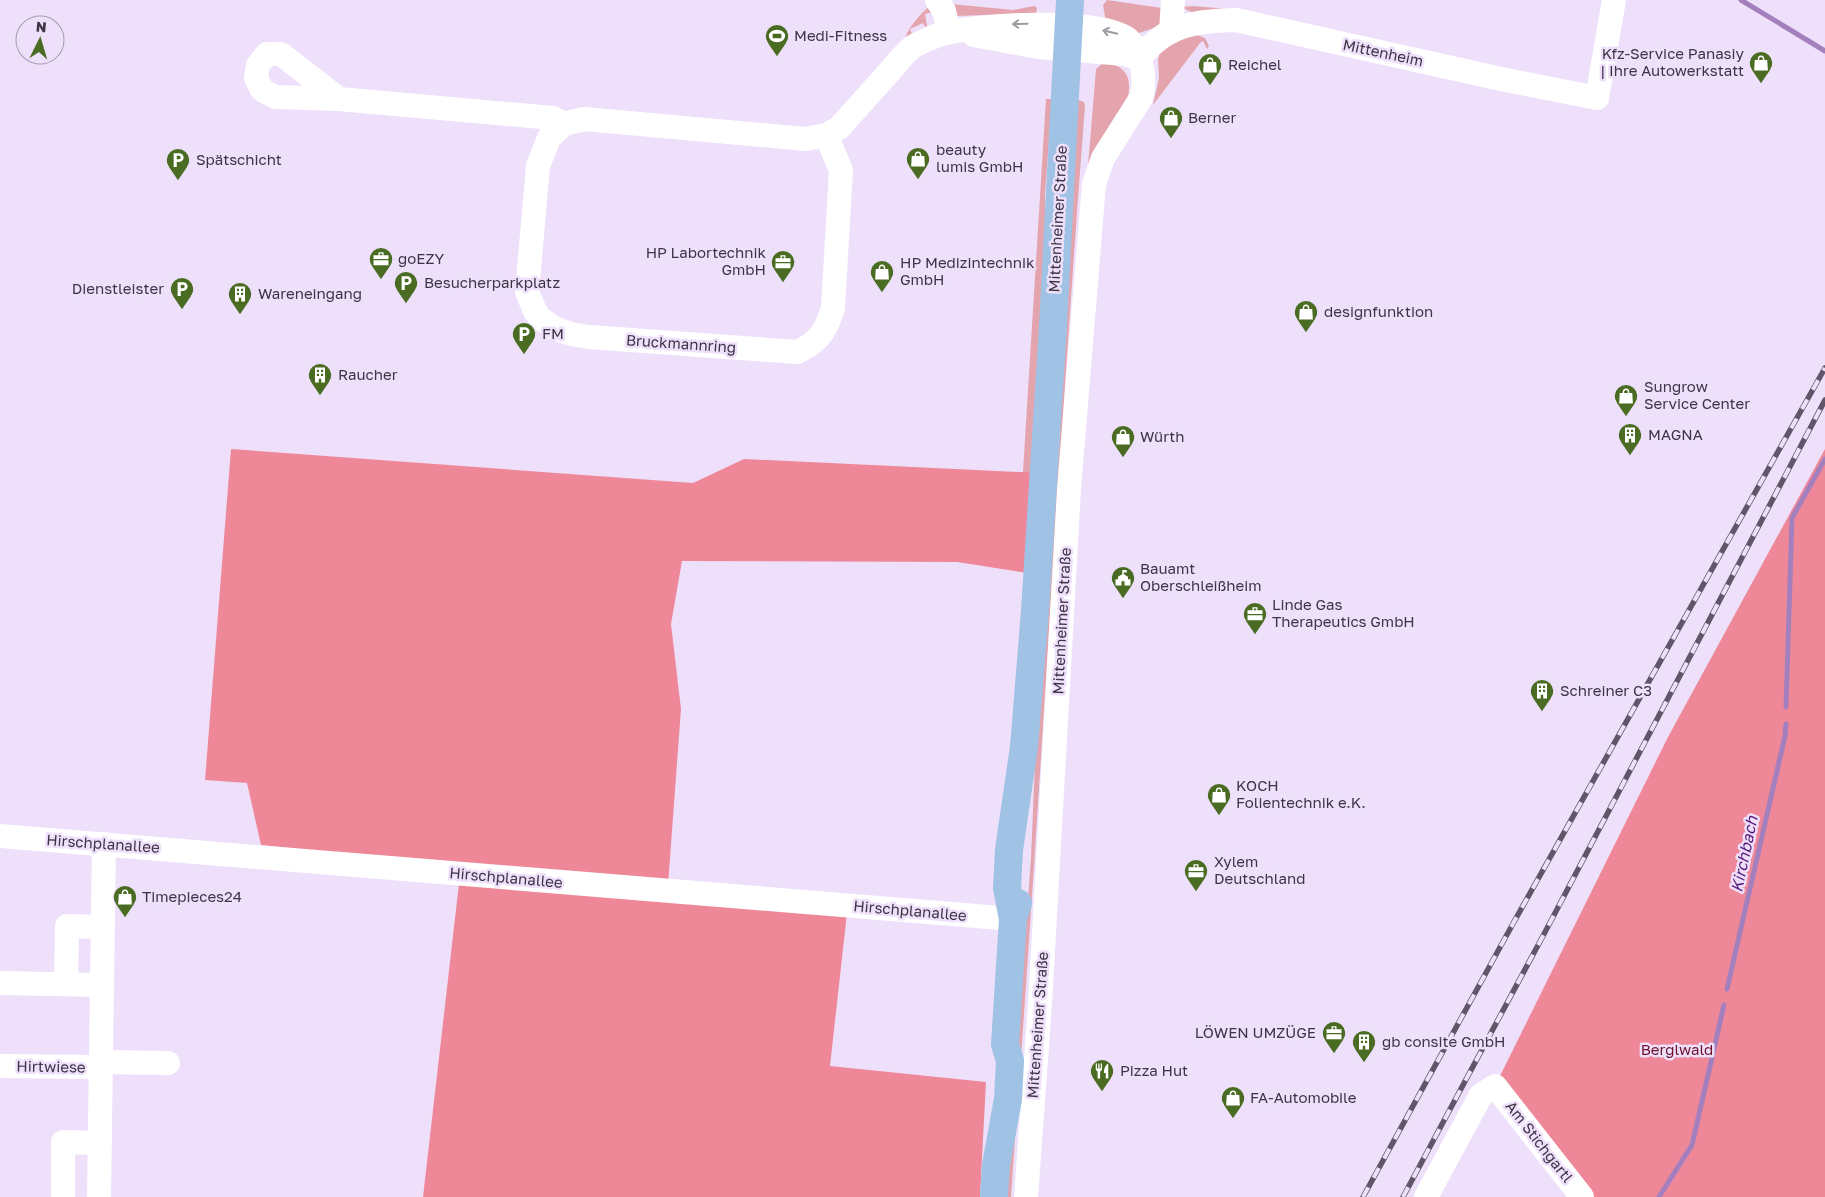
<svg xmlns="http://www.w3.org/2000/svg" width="1825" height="1197" font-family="'Golos Text',sans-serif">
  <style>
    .green { fill: #e4a4ad }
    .forest { fill: #e89 }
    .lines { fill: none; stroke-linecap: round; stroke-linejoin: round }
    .stream { stroke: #a47fbd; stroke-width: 5 }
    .minor { stroke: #fff; stroke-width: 24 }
    .major { stroke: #a0c2e5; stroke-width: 28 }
    .rail-casing { stroke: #615669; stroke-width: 5.5 }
    .rail { stroke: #eee0fa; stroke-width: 4; stroke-dasharray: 11; stroke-linecap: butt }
    .oneway { stroke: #9e9aa2 }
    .labels { text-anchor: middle; stroke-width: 5; stroke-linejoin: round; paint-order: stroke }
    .poi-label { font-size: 15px; fill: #3e3445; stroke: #eee0fa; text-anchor: start }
    .street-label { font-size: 15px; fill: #3e3445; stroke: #eee0fa }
    .park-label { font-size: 15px; fill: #6f142e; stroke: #eee0fa }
    .water-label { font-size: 16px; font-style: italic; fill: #5a1c7c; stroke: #eee0fa }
  </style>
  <rect width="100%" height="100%" fill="#eee0fa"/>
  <g class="green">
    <path d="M 1107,0 L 1162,8 L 1160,26 L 1139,33 L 1106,22 L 1103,5 Z"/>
    <path d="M 951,4 L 1013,10 L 1034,6 L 1037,8 L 1036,13 L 956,16 Z"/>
    <path d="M 1193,6 L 1229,9 L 1195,14 L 1181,7 Z"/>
    <path d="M 929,7 L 936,11 L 925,14 L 927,26 L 925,27 L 923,23 L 910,29 L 912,34 L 906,38 C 906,30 922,12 929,7 Z"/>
    <path d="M 1197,35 L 1205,38 L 1209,46 L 1207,49 L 1203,41 L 1200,43 L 1153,105 L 1159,78 L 1158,60 L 1160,51 L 1169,43 Z"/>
    <path d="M 1110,63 C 1128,69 1131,79 1128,98 L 1087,178 L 1096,69 L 1102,64 Z"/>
    <path d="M 1046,99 L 1052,99 L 1045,195 L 1045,252 L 1035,501 L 1021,504 Z"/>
    <path d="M 1078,100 L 1084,102 L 1085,106 C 1060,428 1043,749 1020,1071 L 1015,1076 L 1031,858 L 1038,690 Z"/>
    <path d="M 1015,1083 L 1017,1110 L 1011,1197 L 1006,1197 Z"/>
  </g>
  <g class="forest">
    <path d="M 231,449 L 693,483 L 744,459 L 1040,473 L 1028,573 L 957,562 L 682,561 L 671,624 L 681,709 L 668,885 L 849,895 L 830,1066 L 986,1082 L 980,1197 L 423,1197 L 461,866 L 261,845 L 247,783 L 205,780 Z"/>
    <path d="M 1825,449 L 1825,1197 L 1582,1197 L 1495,1086 L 1668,737 Z"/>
  </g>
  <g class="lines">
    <g class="stream">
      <path d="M 1741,0 L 1825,51"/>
      <path d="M 1786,707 L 1792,518 L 1825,459"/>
      <path d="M 1727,989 L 1785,736 L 1786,724"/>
      <path d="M 1659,1197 L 1692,1145 L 1724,1005"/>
    </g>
    <g class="minor">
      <path d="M 937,0 L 944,11 L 949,32"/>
      <path d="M 1171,32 L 1173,0"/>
      <path d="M 974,35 L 1038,47 L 1125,54 L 1139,59"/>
      <path d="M 1139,59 C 1166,24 1195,21 1236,20 L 1501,79 L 1597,98"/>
      <path d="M 1597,98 L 1614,0"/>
      <path d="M 339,99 L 281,54 L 267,54 L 258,65 L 256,78 L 262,90 L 275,97 L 339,99 L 553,118 L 564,124"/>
      <path d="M 826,135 L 841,170 L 833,308 C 826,331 819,342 797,352 L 589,337 L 571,334 L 554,328 L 540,318 L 535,311 L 527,292 L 538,166 L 549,138 L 564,124 L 584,119 L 806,139 L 826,135 L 839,128 C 856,109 873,90 890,71 C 897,63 905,52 914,46 C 919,43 925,41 931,38 C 962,23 1104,17 1129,40 C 1143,53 1146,81 1141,98 L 1103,158 L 1094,184 L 1069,489 L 1040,1004 L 1026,1197"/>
      <path d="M 0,836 L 1013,919"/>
      <path d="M 0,983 L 102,985"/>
      <path d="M 66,984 L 67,926 L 103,927"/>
      <path d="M 101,1062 L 168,1063"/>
      <path d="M 0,1066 L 101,1067"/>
      <path d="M 63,1197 L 63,1142 L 100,1143"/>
      <path d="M 99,1197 L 104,844"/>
      <path d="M 1426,1197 L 1481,1095 L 1495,1086 L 1582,1197"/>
    </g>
    <g class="major">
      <path d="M 1013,919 L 1007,888 L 1009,850 L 1024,747 L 1035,611 L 1053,326 L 1070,0"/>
      <path d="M 994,1197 L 996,1165 L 1008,1099 L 1010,1061 L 1005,1044 L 1013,919 L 1018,903"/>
    </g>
    <g class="rail-casing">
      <g id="rail">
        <path d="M 1363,1197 L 1515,920 L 1825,368"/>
        <path d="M 1403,1197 L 1544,934 L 1825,400"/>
      </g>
    </g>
    <use href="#rail" class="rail"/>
  </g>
  <defs><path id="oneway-shaft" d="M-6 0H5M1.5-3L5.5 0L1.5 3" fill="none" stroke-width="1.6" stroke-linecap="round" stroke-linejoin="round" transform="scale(1.25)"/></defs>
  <g class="oneway">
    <use href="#oneway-shaft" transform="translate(1020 24) rotate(179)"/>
    <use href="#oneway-shaft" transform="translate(1110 32) rotate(-167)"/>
  </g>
  <defs>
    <g id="stadium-pin" transform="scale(1.25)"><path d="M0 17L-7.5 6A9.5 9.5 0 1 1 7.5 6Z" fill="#4a6b22" stroke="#eee0fa"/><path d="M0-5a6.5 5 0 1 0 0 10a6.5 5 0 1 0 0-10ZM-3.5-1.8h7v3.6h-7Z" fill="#fff"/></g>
    <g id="shop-pin" transform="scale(1.25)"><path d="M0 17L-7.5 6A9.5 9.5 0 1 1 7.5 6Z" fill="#4a6b22" stroke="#eee0fa"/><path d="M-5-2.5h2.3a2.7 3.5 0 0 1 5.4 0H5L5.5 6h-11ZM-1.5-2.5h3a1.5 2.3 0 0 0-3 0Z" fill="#fff"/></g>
    <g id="parking-pin" transform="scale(1.25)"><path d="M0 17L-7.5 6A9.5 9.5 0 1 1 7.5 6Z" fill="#4a6b22" stroke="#eee0fa"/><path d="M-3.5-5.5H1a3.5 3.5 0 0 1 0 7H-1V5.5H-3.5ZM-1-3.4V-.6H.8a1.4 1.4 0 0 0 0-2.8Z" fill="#fff"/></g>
    <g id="office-pin" transform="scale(1.25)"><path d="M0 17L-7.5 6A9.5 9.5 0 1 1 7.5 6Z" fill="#4a6b22" stroke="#eee0fa"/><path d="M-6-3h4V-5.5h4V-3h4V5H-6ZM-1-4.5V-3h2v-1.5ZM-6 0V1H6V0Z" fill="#fff"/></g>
    <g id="building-pin" transform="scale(1.25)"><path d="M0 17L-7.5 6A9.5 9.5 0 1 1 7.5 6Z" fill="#4a6b22" stroke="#eee0fa"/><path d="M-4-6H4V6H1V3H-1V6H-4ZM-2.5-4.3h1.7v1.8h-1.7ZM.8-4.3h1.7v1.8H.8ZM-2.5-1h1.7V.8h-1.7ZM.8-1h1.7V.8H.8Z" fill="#fff"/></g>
    <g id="civic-pin" transform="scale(1.25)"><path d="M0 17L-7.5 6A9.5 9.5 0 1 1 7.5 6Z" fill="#4a6b22" stroke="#eee0fa"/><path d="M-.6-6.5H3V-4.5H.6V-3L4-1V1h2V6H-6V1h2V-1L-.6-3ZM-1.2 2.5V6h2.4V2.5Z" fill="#fff"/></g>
    <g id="restaurant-pin" transform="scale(1.25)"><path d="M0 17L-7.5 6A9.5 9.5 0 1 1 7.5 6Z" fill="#4a6b22" stroke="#eee0fa"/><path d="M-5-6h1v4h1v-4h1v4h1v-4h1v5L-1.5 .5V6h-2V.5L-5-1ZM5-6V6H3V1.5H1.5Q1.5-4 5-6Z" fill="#fff"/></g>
  </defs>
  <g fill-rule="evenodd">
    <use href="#stadium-pin" x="777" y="36"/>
    <use href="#shop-pin" x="1761" y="63"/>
    <use href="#shop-pin" x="1210" y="65"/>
    <use href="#shop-pin" x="1171" y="118"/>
    <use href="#shop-pin" x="918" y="159"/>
    <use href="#parking-pin" x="178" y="160"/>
    <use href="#office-pin" x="381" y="259"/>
    <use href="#office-pin" x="783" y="262"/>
    <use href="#shop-pin" x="882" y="272"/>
    <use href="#parking-pin" x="406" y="283"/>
    <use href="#parking-pin" x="182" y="289"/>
    <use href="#building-pin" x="240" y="294"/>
    <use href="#shop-pin" x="1306" y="312"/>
    <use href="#parking-pin" x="524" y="334"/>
    <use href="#building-pin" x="320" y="375"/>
    <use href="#shop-pin" x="1626" y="396"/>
    <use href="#building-pin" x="1630" y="435"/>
    <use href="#shop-pin" x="1123" y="437"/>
    <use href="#civic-pin" x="1123" y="578"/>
    <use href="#office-pin" x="1255" y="614"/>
    <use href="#building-pin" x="1542" y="691"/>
    <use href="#shop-pin" x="1219" y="795"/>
    <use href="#office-pin" x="1196" y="871"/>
    <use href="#shop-pin" x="125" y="897"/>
    <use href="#office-pin" x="1334" y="1033"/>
    <use href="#building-pin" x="1364" y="1042"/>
    <use href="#restaurant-pin" x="1102" y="1071"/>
    <use href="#shop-pin" x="1233" y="1098"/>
  </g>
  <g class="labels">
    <g class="poi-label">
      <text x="794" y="41">Medi-Fitness</text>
      <text x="1744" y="59" text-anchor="end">Kfz-Service Panasiy<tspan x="1744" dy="17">| Ihre Autowerkstatt</tspan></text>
      <text x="1228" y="70">Reichel</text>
      <text x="1188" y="123">Berner</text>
      <text x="936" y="155">beauty<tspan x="936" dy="17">lumis GmbH</tspan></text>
      <text x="196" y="165">Spätschicht</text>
      <text x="766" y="258" text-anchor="end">HP Labortechnik<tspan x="766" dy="17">GmbH</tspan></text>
      <text x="398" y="264">goEZY</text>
      <text x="900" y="268">HP Medizintechnik<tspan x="900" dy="17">GmbH</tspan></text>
      <text x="424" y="288">Besucherparkplatz</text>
      <text x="164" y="294" text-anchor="end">Dienstleister</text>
      <text x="258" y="299">Wareneingang</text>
      <text x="1324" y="317">designfunktion</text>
      <text x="542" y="339">FM</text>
      <text x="338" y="380">Raucher</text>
      <text x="1644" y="392">Sungrow<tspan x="1644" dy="17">Service Center</tspan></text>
      <text x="1648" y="440">MAGNA</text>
      <text x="1140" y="442">Würth</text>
      <text x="1140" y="574">Bauamt<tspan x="1140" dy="17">Oberschleißheim</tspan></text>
      <text x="1272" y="610">Linde Gas<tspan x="1272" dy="17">Therapeutics GmbH</tspan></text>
      <text x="1560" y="696">Schreiner C3</text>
      <text x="1236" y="791">KOCH<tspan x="1236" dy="17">Folientechnik e.K.</tspan></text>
      <text x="1214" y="867">Xylem<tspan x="1214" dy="17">Deutschland</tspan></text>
      <text x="142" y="902">Timepieces24</text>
      <text x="1316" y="1038" text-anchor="end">LÖWEN UMZÜGE</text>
      <text x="1382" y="1047">gb consite GmbH</text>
      <text x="1120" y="1076">Pizza Hut</text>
      <text x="1250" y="1103">FA-Automobile</text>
    </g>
    <g class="street-label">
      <text transform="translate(1383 53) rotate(12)" y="5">Mittenheim</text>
      <text transform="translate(1058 219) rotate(-87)" y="5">Mittenheimer Straße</text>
      <text transform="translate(681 344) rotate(4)" y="5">Bruckmannring</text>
      <text transform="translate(1062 621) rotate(-87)" y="5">Mittenheimer Straße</text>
      <text transform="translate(103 844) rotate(4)" y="5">Hirschplanallee</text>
      <text transform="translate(506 878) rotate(5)" y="5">Hirschplanallee</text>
      <text transform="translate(910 911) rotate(5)" y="5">Hirschplanallee</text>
      <text transform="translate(1038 1025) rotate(-86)" y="5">Mittenheimer Straße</text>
      <text transform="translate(51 1067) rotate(1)" y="5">Hirtwiese</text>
      <text transform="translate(1539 1142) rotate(52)" y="5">Am Stichgartl</text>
    </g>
    <g class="park-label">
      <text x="1677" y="1055">Berglwald</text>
    </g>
    <g class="water-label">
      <text transform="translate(1744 854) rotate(-78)" y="6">Kirchbach</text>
    </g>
  </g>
  <g transform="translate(40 40) rotate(5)"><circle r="24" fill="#eee0fa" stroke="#a89bb2"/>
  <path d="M0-4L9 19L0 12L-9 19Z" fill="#4a6b22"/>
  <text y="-8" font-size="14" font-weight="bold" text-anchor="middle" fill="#3e3445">N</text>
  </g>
</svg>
